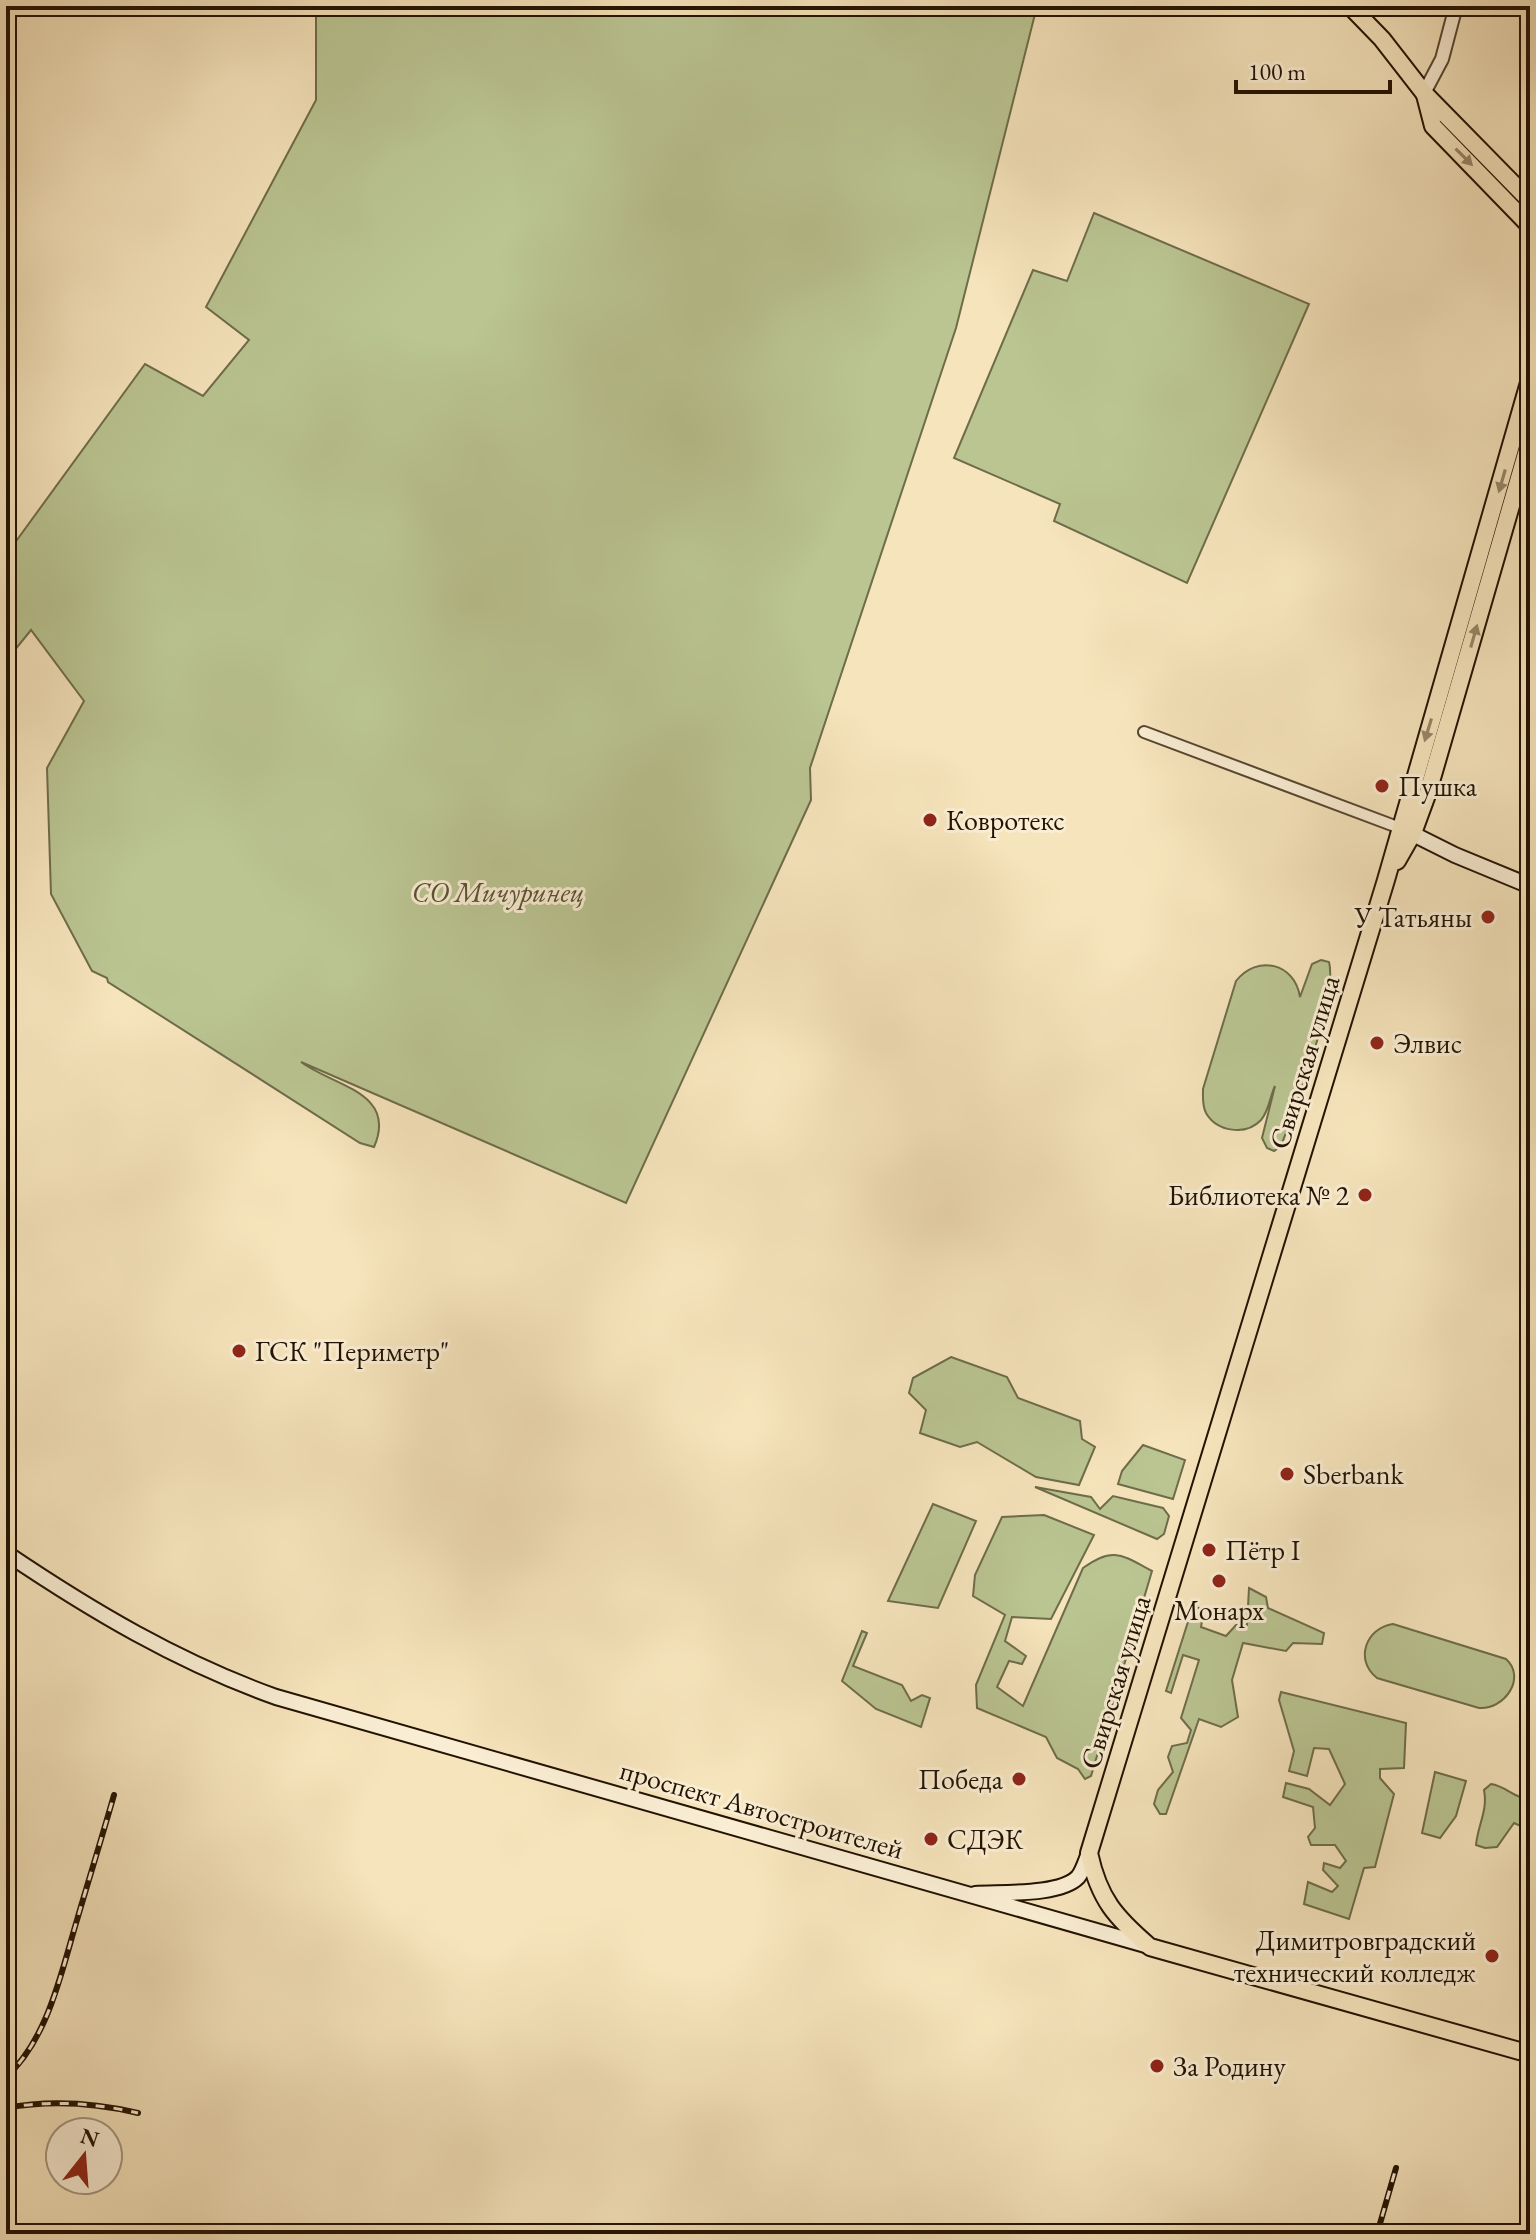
<svg xmlns="http://www.w3.org/2000/svg" width="1536" height="2240" font-family="'EB Garamond',serif">
  <style>
    .green { fill: #bac592; stroke: #6e6c4a; stroke-width: 2 }
    .lines { fill: none; stroke-linecap: round; stroke-linejoin: round }
    .minor-casing { stroke: #574630; stroke-width: 14 }
    .tertiary-casing { stroke: #574630; stroke-width: 16 }
    .secondary-casing { stroke: #221201; stroke-width: 18 }
    .trunk-casing { stroke: #221201; stroke-width: 20 }
    .minor { stroke: #f9edd3; stroke-width: 10 }
    .tertiary { stroke: #f9edd3; stroke-width: 12 }
    .secondary { stroke: #f9edd3; stroke-width: 14 }
    .trunk { stroke: #f6e4bc; stroke-width: 16 }
    .rail-casing { stroke: #221201; stroke-width: 6 }
    .rail { stroke: #f9edd3; stroke-width: 3; stroke-dasharray: 9; stroke-linecap: butt }
    .oneway { fill: #978668 }
    .poi-dot { fill: #8f2418; stroke: #f9edd3; stroke-width: 3 }
    .labels { text-anchor: middle; stroke-width: 6; stroke-linejoin: round; paint-order: stroke }
    .poi-label { font-size: 28px; fill: #221201; stroke: #f9edd3; text-anchor: start }
    .park-label { font-size: 28px; font-style: italic; fill: #575134; stroke: #f9edd3 }
    .street-label { font-size: 28px; fill: #221201; stroke: #f9edd3 }
  </style>
  <rect width="100%" height="100%" fill="#f6e4bc"/>
  <filter id="stains"><feTurbulence type="fractalNoise" baseFrequency=".0025" numOctaves="4"/><feColorMatrix values="0 0 0 0 .2 0 0 0 0 .09 0 0 0 0 .02 0 0 0 .5 -.17"/></filter>
  <radialGradient id="worn" r=".72"><stop offset=".6" stop-color="#630" stop-opacity="0"/><stop offset="1" stop-color="#630" stop-opacity=".3"/></radialGradient>
  <g class="green">
    <path d="M 316,6 L 1037,6 L 956,328 L 810,768 L 811,800 L 626,1203 L 301,1062 C 333,1086 398,1092 374,1147 L 360,1143 L 108,982 L 107,978 L 92,971 L 51,894 L 47,768 L 84,701 L 31,630 L 6,661 L 6,555 L 145,364 L 203,396 L 249,340 L 206,307 L 316,100 Z"/>
    <path d="M 1094,213 L 1309,304 L 1187,583 L 1054,521 L 1060,504 L 954,458 L 1033,270 L 1067,281 Z"/>
    <path d="M 1321,960 L 1329,962 C 1338,996 1295,1109 1281,1146 L 1274,1151 L 1267,1148 L 1262,1138 L 1275,1086 C 1270,1096 1269,1111 1261,1120 C 1246,1136 1217,1132 1206,1113 C 1202,1105 1203,1097 1203,1089 L 1236,981 C 1257,954 1295,963 1300,997 L 1312,964 Z"/>
    <path d="M 951,1357 L 1007,1377 L 1018,1398 L 1080,1421 L 1082,1439 L 1095,1447 L 1079,1485 L 1036,1477 L 977,1442 L 960,1447 L 920,1433 L 926,1410 L 909,1393 L 913,1378 Z"/>
    <path d="M 1143,1445 L 1185,1460 L 1173,1499 L 1118,1484 L 1122,1471 Z"/>
    <path d="M 1035,1487 L 1091,1497 L 1100,1509 L 1113,1496 L 1163,1508 L 1169,1516 L 1164,1534 L 1157,1539 Z"/>
    <path d="M 933,1504 L 976,1521 L 938,1608 L 888,1601 Z"/>
    <path d="M 1044,1515 L 1094,1535 L 1051,1619 L 1012,1617 L 1005,1641 L 1026,1656 L 1022,1664 L 1009,1661 L 997,1687 L 1023,1706 L 1083,1568 C 1113,1546 1122,1555 1152,1571 L 1091,1776 L 1085,1779 L 1078,1769 L 1057,1758 L 1046,1737 L 977,1708 L 976,1685 L 1005,1615 L 973,1596 L 975,1575 L 1002,1517 Z"/>
    <path d="M 1249,1588 L 1266,1597 L 1268,1608 L 1324,1633 L 1322,1644 L 1293,1643 L 1286,1651 L 1243,1643 L 1232,1680 L 1238,1717 L 1221,1727 L 1199,1719 L 1166,1814 L 1160,1814 L 1154,1804 L 1158,1790 L 1173,1772 L 1168,1757 L 1172,1746 L 1187,1743 L 1191,1730 L 1181,1718 L 1199,1660 L 1183,1655 L 1171,1693 L 1166,1691 L 1193,1606 L 1204,1610 L 1201,1627 L 1226,1636 L 1236,1625 L 1247,1625 Z"/>
    <path d="M 1393,1624 L 1506,1659 C 1527,1678 1504,1710 1479,1708 L 1377,1678 C 1354,1660 1366,1628 1393,1624 Z"/>
    <path d="M 862,1631 L 867,1633 L 853,1666 L 902,1685 L 911,1701 L 922,1695 L 930,1698 L 921,1727 L 876,1709 L 842,1681 Z"/>
    <path d="M 1281,1692 L 1406,1723 L 1404,1768 L 1380,1769 L 1380,1778 L 1394,1794 L 1375,1867 L 1364,1868 L 1349,1919 L 1304,1904 L 1308,1882 L 1332,1892 L 1338,1886 L 1323,1870 L 1324,1863 L 1340,1868 L 1346,1861 L 1335,1845 L 1311,1845 L 1308,1837 L 1315,1828 L 1313,1807 L 1283,1797 L 1286,1783 L 1309,1789 L 1330,1805 L 1345,1784 L 1329,1749 L 1314,1748 L 1307,1776 L 1289,1771 L 1294,1751 L 1279,1700 Z"/>
    <path d="M 1435,1772 L 1466,1781 L 1456,1816 L 1440,1838 L 1422,1833 Z"/>
    <path d="M 1491,1784 C 1506,1786 1515,1799 1530,1799 L 1530,1826 L 1525,1828 L 1514,1823 L 1497,1847 L 1485,1848 L 1476,1845 C 1478,1824 1488,1811 1484,1790 Z"/>
  </g>
  <g class="lines">
    <g class="minor-casing">
      <path id="minor" d="M 1144,732 L 1400,828"/>
    </g>
    <g class="tertiary-casing">
      <path id="tertiary" d="M 1424,93 L 1442,59 L 1456,6"/>
    </g>
    <g class="secondary-casing">
      <g id="secondary">
        <path d="M 1403,829 L 1455,855 L 1530,886"/>
        <path d="M 6,1553 C 92,1611 178,1662 276,1697 L 1149,1946"/>
        <path d="M 975,1894 C 1000,1892 1060,1896 1078,1877 C 1083,1871 1086,1860 1089,1853"/>
      </g>
    </g>
    <g class="trunk-casing">
      <g id="trunk">
        <path d="M 1350,6 L 1382,39 L 1424,93 L 1530,201"/>
        <path d="M 1425,95 L 1433,126 L 1530,226"/>
        <path d="M 1530,379 L 1386,880 L 1089,1853 C 1099,1899 1115,1917 1150,1947 L 1530,2054"/>
        <path d="M 1397,861 L 1413,833 L 1428,792 L 1530,440"/>
      </g>
    </g>
    <use href="#minor" class="minor"/>
    <use href="#tertiary" class="tertiary"/>
    <use href="#secondary" class="secondary"/>
    <use href="#trunk" class="trunk"/>
    <g class="rail-casing">
      <g id="rail">
        <path d="M 6,2077 C 48,2039 61,1973 77,1920 C 89,1879 102,1837 114,1795"/>
        <path d="M 6,2108 C 49,2100 95,2103 138,2113"/>
        <path d="M 1377,2234 L 1396,2168"/>
      </g>
    </g>
    <use href="#rail" class="rail"/>
  </g>
  <defs><path id="oneway-solid" d="M-6-.8H1V-3.2L6.5 0L1 3.2V.8H-6Z" transform="scale(2)"/></defs>
  <g class="oneway">
    <use href="#oneway-solid" transform="translate(1464 157) rotate(45)"/>
    <use href="#oneway-solid" transform="translate(1502 481) rotate(106)"/>
    <use href="#oneway-solid" transform="translate(1474 636) rotate(-74)"/>
    <use href="#oneway-solid" transform="translate(1428 730) rotate(107)"/>
  </g>
  <g class="poi-dot">
    <circle cx="1382" cy="786" r="8"/>
    <circle cx="930" cy="820" r="8"/>
    <circle cx="1488" cy="917" r="8"/>
    <circle cx="1377" cy="1043" r="8"/>
    <circle cx="1365" cy="1195" r="8"/>
    <circle cx="239" cy="1351" r="8"/>
    <circle cx="1287" cy="1474" r="8"/>
    <circle cx="1209" cy="1550" r="8"/>
    <circle cx="1219" cy="1581" r="8"/>
    <circle cx="1019" cy="1779" r="8"/>
    <circle cx="931" cy="1839" r="8"/>
    <circle cx="1492" cy="1956" r="8"/>
    <circle cx="1157" cy="2066" r="8"/>
  </g>
  <g class="labels">
    <g class="poi-label">
      <text x="1398" y="796">Пушка</text>
      <text x="946" y="830">Ковротекс</text>
      <text x="1472" y="927" text-anchor="end">У Татьяны</text>
      <text x="1393" y="1053">Элвис</text>
      <text x="1349" y="1205" text-anchor="end">Библиотека № 2</text>
      <text x="255" y="1361">ГСК "Периметр"</text>
      <text x="1303" y="1484">Sberbank</text>
      <text x="1225" y="1560">Пётр I</text>
      <text x="1219" y="1620" text-anchor="middle">Монарх</text>
      <text x="1003" y="1789" text-anchor="end">Победа</text>
      <text x="947" y="1849">СДЭК</text>
      <text x="1476" y="1950" text-anchor="end">Димитровградский<tspan x="1476" dy="32">технический колледж</tspan></text>
      <text x="1173" y="2076">За Родину</text>
    </g>
    <g class="park-label">
      <text x="498" y="902">СО Мичуринец</text>
    </g>
    <g class="street-label">
      <text transform="translate(1304 1062) rotate(-73)" y="10">Свирская улица</text>
      <text transform="translate(1115 1682) rotate(-73)" y="10">Свирская улица</text>
      <text transform="translate(762 1809) rotate(16)" y="10">проспект Автостроителей</text>
    </g>
  </g>
  <rect width="1536" height="2240" fill="none" stroke="#f6e4bc" stroke-width="32"/>
  <rect x="8" y="8" width="1520" height="2224" fill="none" stroke="#221201" stroke-width="4"/>
  <rect x="16" y="16" width="1504" height="2208" fill="none" stroke="#221201" stroke-width="2"/>
  <g transform="translate(84 2156) rotate(17)"><circle r="38" fill="#f9edd3" stroke="#a3957f" stroke-width="2"/>
  <path d="M0-6L14 30L0 20L-14 30Z" fill="#8f2418"/>
  <text y="-12" font-size="22" font-weight="bold" text-anchor="middle" fill="#221201">N</text>
  </g>
  <path d="M1236 80v12h154v-12" fill="none" stroke="#221201" stroke-width="4"/>
  <text x="1248" y="80" font-size="24" fill="#221201" stroke="#f9edd3" stroke-width="6" paint-order="stroke">100 m</text>
  <rect width="100%" height="100%" filter="url(#stains)"/>
  <rect width="100%" height="100%" fill="url(#worn)"/>
</svg>
